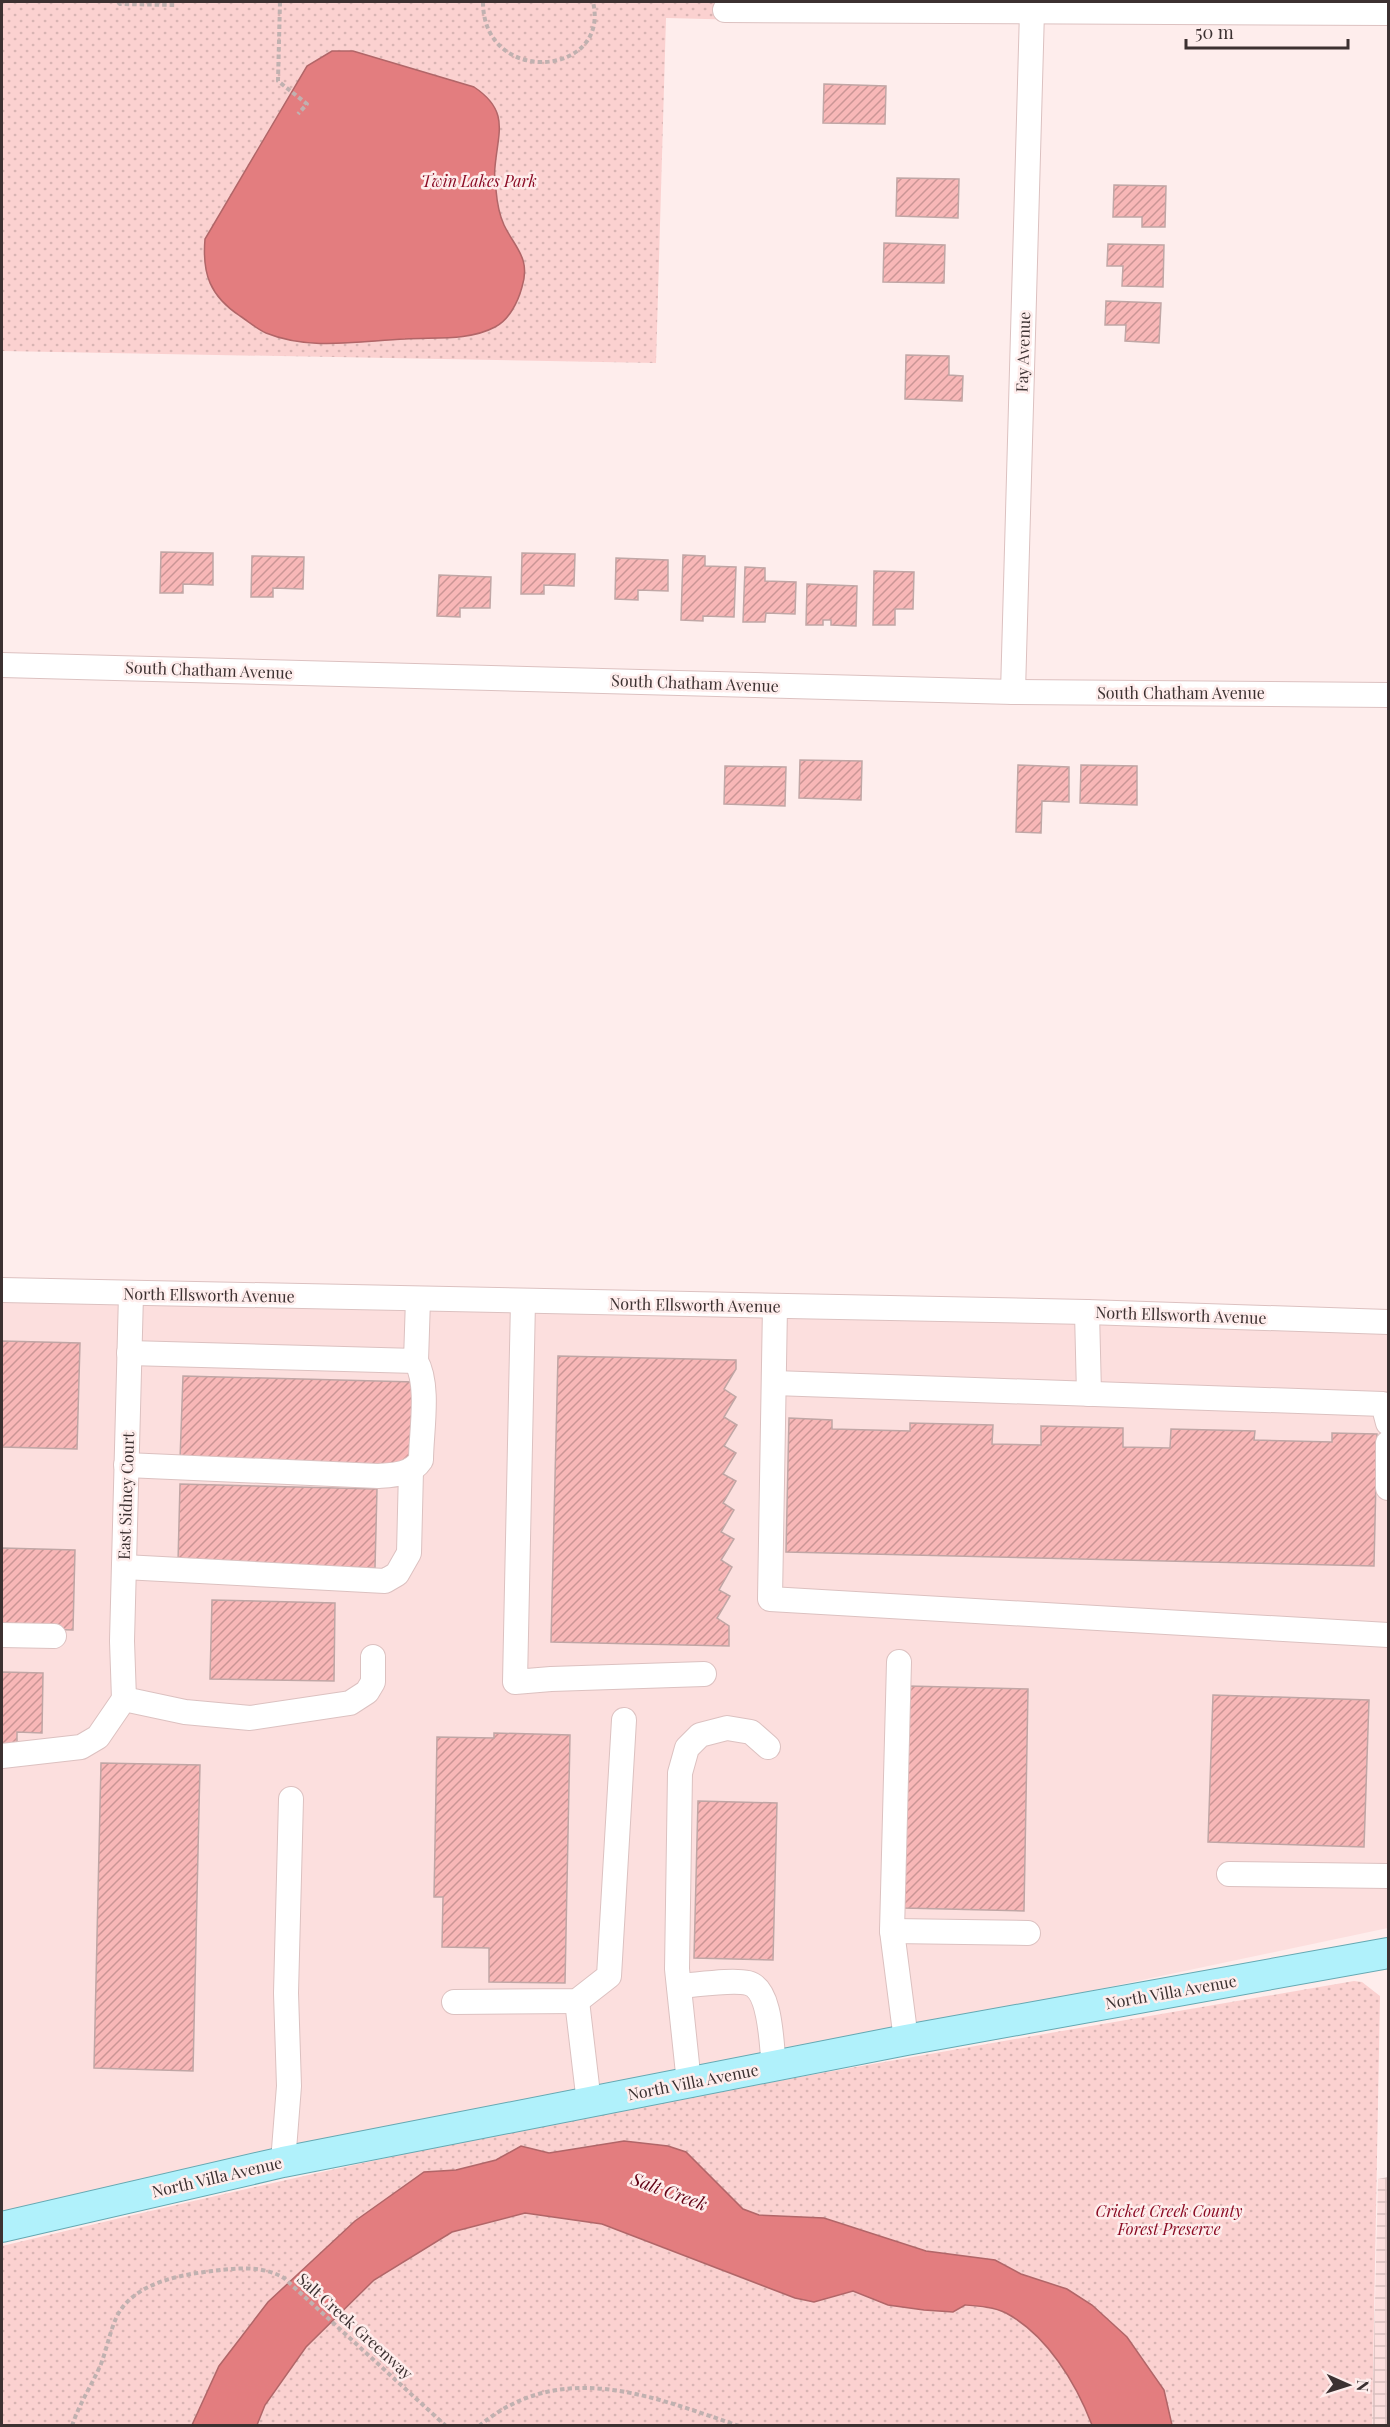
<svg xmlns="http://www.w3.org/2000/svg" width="1390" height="2427" font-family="'Playfair Display',serif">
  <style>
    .built { fill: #fcdfde }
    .industrial { fill: url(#industrial-grid) }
    .park { fill: url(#park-dots) }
    .water { fill: #e37d7f; stroke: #b16668; stroke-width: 1.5 }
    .building { fill: url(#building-hatch); stroke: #c0a6a5; stroke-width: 1.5 }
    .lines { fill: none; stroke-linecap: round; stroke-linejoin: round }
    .minor-casing { stroke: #dcc1c0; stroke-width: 26 }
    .major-casing { stroke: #65a8b2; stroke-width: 32 }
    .path { stroke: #c0b1b0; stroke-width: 4; stroke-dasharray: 4.5 3; stroke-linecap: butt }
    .minor { stroke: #fff; stroke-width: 24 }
    .major { stroke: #b0f1fb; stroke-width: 30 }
    .labels { text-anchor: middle; stroke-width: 5; stroke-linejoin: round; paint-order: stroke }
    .park-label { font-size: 16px; font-style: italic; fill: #8a0b24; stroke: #feedec }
    .street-label { font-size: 16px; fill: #3c3131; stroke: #feedec }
    .water-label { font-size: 18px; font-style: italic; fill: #610014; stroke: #feedec }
  </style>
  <defs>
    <pattern id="industrial-grid" width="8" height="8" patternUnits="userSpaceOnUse" patternTransform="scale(1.5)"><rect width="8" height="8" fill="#fcdfde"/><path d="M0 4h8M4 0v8" fill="none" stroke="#d9c0bf"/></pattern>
    <pattern id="park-dots" width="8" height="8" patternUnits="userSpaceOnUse" patternTransform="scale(1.5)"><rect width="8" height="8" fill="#fbd1d0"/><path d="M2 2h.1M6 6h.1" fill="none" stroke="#d8b4b3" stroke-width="1.8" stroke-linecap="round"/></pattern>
    <pattern id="building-hatch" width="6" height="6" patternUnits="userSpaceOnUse" patternTransform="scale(1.5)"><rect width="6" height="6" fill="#f8b7b7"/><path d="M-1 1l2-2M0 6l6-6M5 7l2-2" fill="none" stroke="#ca9595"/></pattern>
  </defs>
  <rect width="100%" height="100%" fill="#feedec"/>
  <path class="built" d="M 2,1298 L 1388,1331 L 1388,1928 L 2,2221 Z"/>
  <path class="industrial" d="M 1388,2177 L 1388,2425 L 1372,2426 L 1378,2179 Z"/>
  <g class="park">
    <path d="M 2,2 L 818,2 L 820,22 L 666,18 L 656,363 L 2,351 Z"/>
    <path d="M 1354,1981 L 1362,1982 L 1380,1996 L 1372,2425 L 2,2425 L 2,2246 C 161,2208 321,2171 481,2138 C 771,2079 1063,2031 1354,1981 Z"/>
  </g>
  <g class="water">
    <path d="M 332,51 L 353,51 L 474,87 C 510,111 498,132 495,167 C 494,175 495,183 496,190 C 497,202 499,214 504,225 C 515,248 531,258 522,287 C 518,302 509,320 495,327 C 469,341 434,337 405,339 C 360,341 310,351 266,333 C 257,329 248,321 240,316 C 210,296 202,274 205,239 L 307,66 Z"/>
    <path d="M 624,2141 L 668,2146 L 686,2152 L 743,2209 L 759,2215 L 824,2218 L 926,2251 L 995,2260 L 1021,2274 L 1067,2289 L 1092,2305 L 1127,2337 L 1164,2390 L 1172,2425 L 1092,2425 C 1076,2383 1047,2335 1006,2313 C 994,2307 978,2306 965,2305 L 953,2312 L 924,2310 L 888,2305 L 853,2291 L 814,2302 L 795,2298 L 602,2224 L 525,2213 L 452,2232 L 374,2280 L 306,2347 L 265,2405 L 257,2425 L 192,2425 L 219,2366 L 268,2302 L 355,2221 L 424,2172 L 456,2170 L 496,2160 L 521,2146 L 549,2153 Z"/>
  </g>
  <g class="building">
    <path d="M 824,84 L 886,86 L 885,124 L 823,123 Z"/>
    <path d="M 897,178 L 959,179 L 958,218 L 896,216 Z"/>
    <path d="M 1114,185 L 1166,186 L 1165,227 L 1142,227 L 1142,217 L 1113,217 Z"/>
    <path d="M 884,243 L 945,245 L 944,283 L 883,282 Z"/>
    <path d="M 1108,244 L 1164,245 L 1163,287 L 1122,286 L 1123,266 L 1107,266 Z"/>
    <path d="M 1106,301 L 1161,303 L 1159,343 L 1125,341 L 1126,325 L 1105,325 Z"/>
    <path d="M 906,355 L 949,356 L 949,375 L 963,376 L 962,401 L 905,399 Z"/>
    <path d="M 161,552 L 213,553 L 213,585 L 183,584 L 183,593 L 160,593 Z"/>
    <path d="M 522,553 L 575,554 L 574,586 L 544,585 L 544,594 L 521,594 Z"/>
    <path d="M 683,555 L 705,556 L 705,566 L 736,567 L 734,617 L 703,616 L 703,621 L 681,620 Z"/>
    <path d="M 252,556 L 304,557 L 303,589 L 273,588 L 273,597 L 251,597 Z"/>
    <path d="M 616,558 L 668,560 L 668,591 L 638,590 L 638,600 L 615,599 Z"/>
    <path d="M 745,567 L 765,568 L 765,581 L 796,582 L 795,614 L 766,613 L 765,622 L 743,622 Z"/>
    <path d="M 874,571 L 914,572 L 913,609 L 895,609 L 895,625 L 873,625 Z"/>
    <path d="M 439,575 L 491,577 L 490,608 L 460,608 L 460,617 L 437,616 Z"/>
    <path d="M 807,584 L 857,586 L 856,626 L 831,625 L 831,620 L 823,620 L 823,625 L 806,625 Z"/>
    <path d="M 800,760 L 862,761 L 861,800 L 799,798 Z"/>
    <path d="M 1018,765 L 1069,767 L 1069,802 L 1042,801 L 1041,833 L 1016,832 Z"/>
    <path d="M 1081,765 L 1137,766 L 1137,805 L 1080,803 Z"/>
    <path d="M 725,766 L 786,767 L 785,806 L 724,804 Z"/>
    <path d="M 2,1341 L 80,1343 L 77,1449 L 2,1447 Z"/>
    <path d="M 558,1356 L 736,1360 L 736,1369 L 724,1389 L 736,1397 L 724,1417 L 737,1425 L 724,1446 L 736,1453 L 723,1474 L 736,1481 L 723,1503 L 734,1510 L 721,1532 L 734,1539 L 721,1560 L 732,1567 L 719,1590 L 730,1596 L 717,1618 L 729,1626 L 729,1646 L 551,1642 Z"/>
    <path d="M 183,1376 L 414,1382 L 412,1456 L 403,1465 L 180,1460 Z"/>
    <path d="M 789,1418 L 832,1420 L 832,1429 L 910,1431 L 910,1423 L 993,1425 L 992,1444 L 1041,1445 L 1041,1426 L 1123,1428 L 1123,1447 L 1170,1448 L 1171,1429 L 1255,1431 L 1254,1440 L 1332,1442 L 1332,1433 L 1377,1434 L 1374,1566 L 786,1552 Z"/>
    <path d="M 180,1484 L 377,1489 L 375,1568 L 178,1562 Z"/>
    <path d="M 2,1548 L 75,1550 L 73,1630 L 2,1628 Z"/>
    <path d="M 212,1600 L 335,1603 L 334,1681 L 210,1679 Z"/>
    <path d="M 2,1672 L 43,1673 L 42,1733 L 17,1732 L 17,1746 L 2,1745 Z"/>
    <path d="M 908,1686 L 1028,1689 L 1024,1911 L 904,1908 Z"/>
    <path d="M 1213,1695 L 1369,1700 L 1364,1847 L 1208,1842 Z"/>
    <path d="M 494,1733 L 570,1735 L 565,1983 L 489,1982 L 489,1948 L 442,1947 L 443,1897 L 434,1897 L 437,1737 L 494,1738 Z"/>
    <path d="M 101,1763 L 200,1765 L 193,2071 L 94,2068 Z"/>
    <path d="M 698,1801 L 777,1803 L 773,1960 L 694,1958 Z"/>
  </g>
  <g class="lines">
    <g class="minor-casing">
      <g id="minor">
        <path d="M 725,10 L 1388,13"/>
        <path d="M 2,665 L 1013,692 L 1388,695"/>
        <path d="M 1013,692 L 1032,11"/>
        <path d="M 2,1290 L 1087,1312 L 1388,1322"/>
        <path d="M 523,1301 L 515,1682 L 551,1679 L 704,1674"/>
        <path d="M 775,1306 L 770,1599 L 1388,1635"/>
        <path d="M 1087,1312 L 1089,1394"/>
        <path d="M 129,1353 L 416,1361 L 418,1299"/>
        <path d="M 774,1383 L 1383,1404 L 1388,1423"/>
        <path d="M 1388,1443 L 1388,1488"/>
        <path d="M 126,1465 L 378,1476 C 394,1475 411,1475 421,1460 C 421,1433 430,1385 416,1361"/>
        <path d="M 124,1567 L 385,1581 L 397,1574 L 409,1553 L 411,1470"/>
        <path d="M 2,1635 L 54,1636"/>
        <path d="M 899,1662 L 892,1931 L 906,2040"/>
        <path d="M 124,1699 L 122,1641 L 131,1294"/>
        <path d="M 124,1699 L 185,1712 L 250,1718 L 350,1703 L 367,1692 L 373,1682 L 373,1657"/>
        <path d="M 2,1756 L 81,1747 L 98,1737 L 124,1699"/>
        <path d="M 1229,1874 L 1388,1876"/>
        <path d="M 892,1931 L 1028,1933"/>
        <path d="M 679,1986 C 696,1985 732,1979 748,1983 C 772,1989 771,2045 774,2066"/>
        <path d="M 577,2001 L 589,2103"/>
        <path d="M 454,2002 L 577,2001 L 609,1976 L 624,1720"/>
        <path d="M 689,2083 L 677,1969 L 680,1773 L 687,1748 L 700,1735 L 727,1728 L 751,1732 L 768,1747"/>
        <path d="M 283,2162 L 289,2086 L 286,1993 L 291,1799"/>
      </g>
    </g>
    <g class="major-casing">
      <path id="major" d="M 2,2227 L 283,2162 L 906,2040 L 1388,1953"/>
    </g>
    <g class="path">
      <path d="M 118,2 L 120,4 L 175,5 L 175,2"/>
      <path d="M 280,2 L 278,81 L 307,104 L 298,114"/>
      <path d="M 483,2 C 483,87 611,77 593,2"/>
      <path d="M 72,2426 C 79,2404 92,2385 101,2364 C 107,2348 110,2331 117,2316 C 134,2283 179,2275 212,2271 C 236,2268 262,2265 284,2278 L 446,2426"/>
      <path d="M 479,2426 C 561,2358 651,2396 739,2426"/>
    </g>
    <use href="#minor" class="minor"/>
    <use href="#major" class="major"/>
  </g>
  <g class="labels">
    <g class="park-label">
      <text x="479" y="187">Twin Lakes Park</text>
      <text x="1169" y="2217">Cricket Creek County<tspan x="1169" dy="18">Forest Preserve</tspan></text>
    </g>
    <g class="street-label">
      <text transform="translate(1023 352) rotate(-88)" y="6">Fay Avenue</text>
      <text transform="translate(209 670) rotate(2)" y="6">South Chatham Avenue</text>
      <text transform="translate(695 683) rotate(2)" y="6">South Chatham Avenue</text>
      <text x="1181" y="699">South Chatham Avenue</text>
      <text transform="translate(209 1295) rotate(1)" y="6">North Ellsworth Avenue</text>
      <text transform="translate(695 1305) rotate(1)" y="6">North Ellsworth Avenue</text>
      <text transform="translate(1181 1315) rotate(2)" y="6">North Ellsworth Avenue</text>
      <text transform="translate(126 1496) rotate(-88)" y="6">East Sidney Court</text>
      <text transform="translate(1171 1992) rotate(-10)" y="6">North Villa Avenue</text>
      <text transform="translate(693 2082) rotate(-11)" y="6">North Villa Avenue</text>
      <text transform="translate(217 2177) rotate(-13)" y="6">North Villa Avenue</text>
      <text transform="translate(355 2326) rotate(42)" y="6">Salt Creek Greenway</text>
    </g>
    <g class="water-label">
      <text transform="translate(669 2192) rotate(20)" y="6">Salt Creek</text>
    </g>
  </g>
  <rect width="1390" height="2427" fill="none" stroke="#3c3131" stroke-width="6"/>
  <g transform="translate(1348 2385) rotate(93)" stroke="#feedec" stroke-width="4.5" paint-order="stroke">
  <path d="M0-4.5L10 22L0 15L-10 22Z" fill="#3c3131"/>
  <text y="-9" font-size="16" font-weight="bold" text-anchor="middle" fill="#3c3131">N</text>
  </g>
  <path d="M1186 39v9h162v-9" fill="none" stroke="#3c3131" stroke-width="3"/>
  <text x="1195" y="39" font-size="18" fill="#3c3131" stroke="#feedec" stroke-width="4.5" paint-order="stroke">50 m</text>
</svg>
